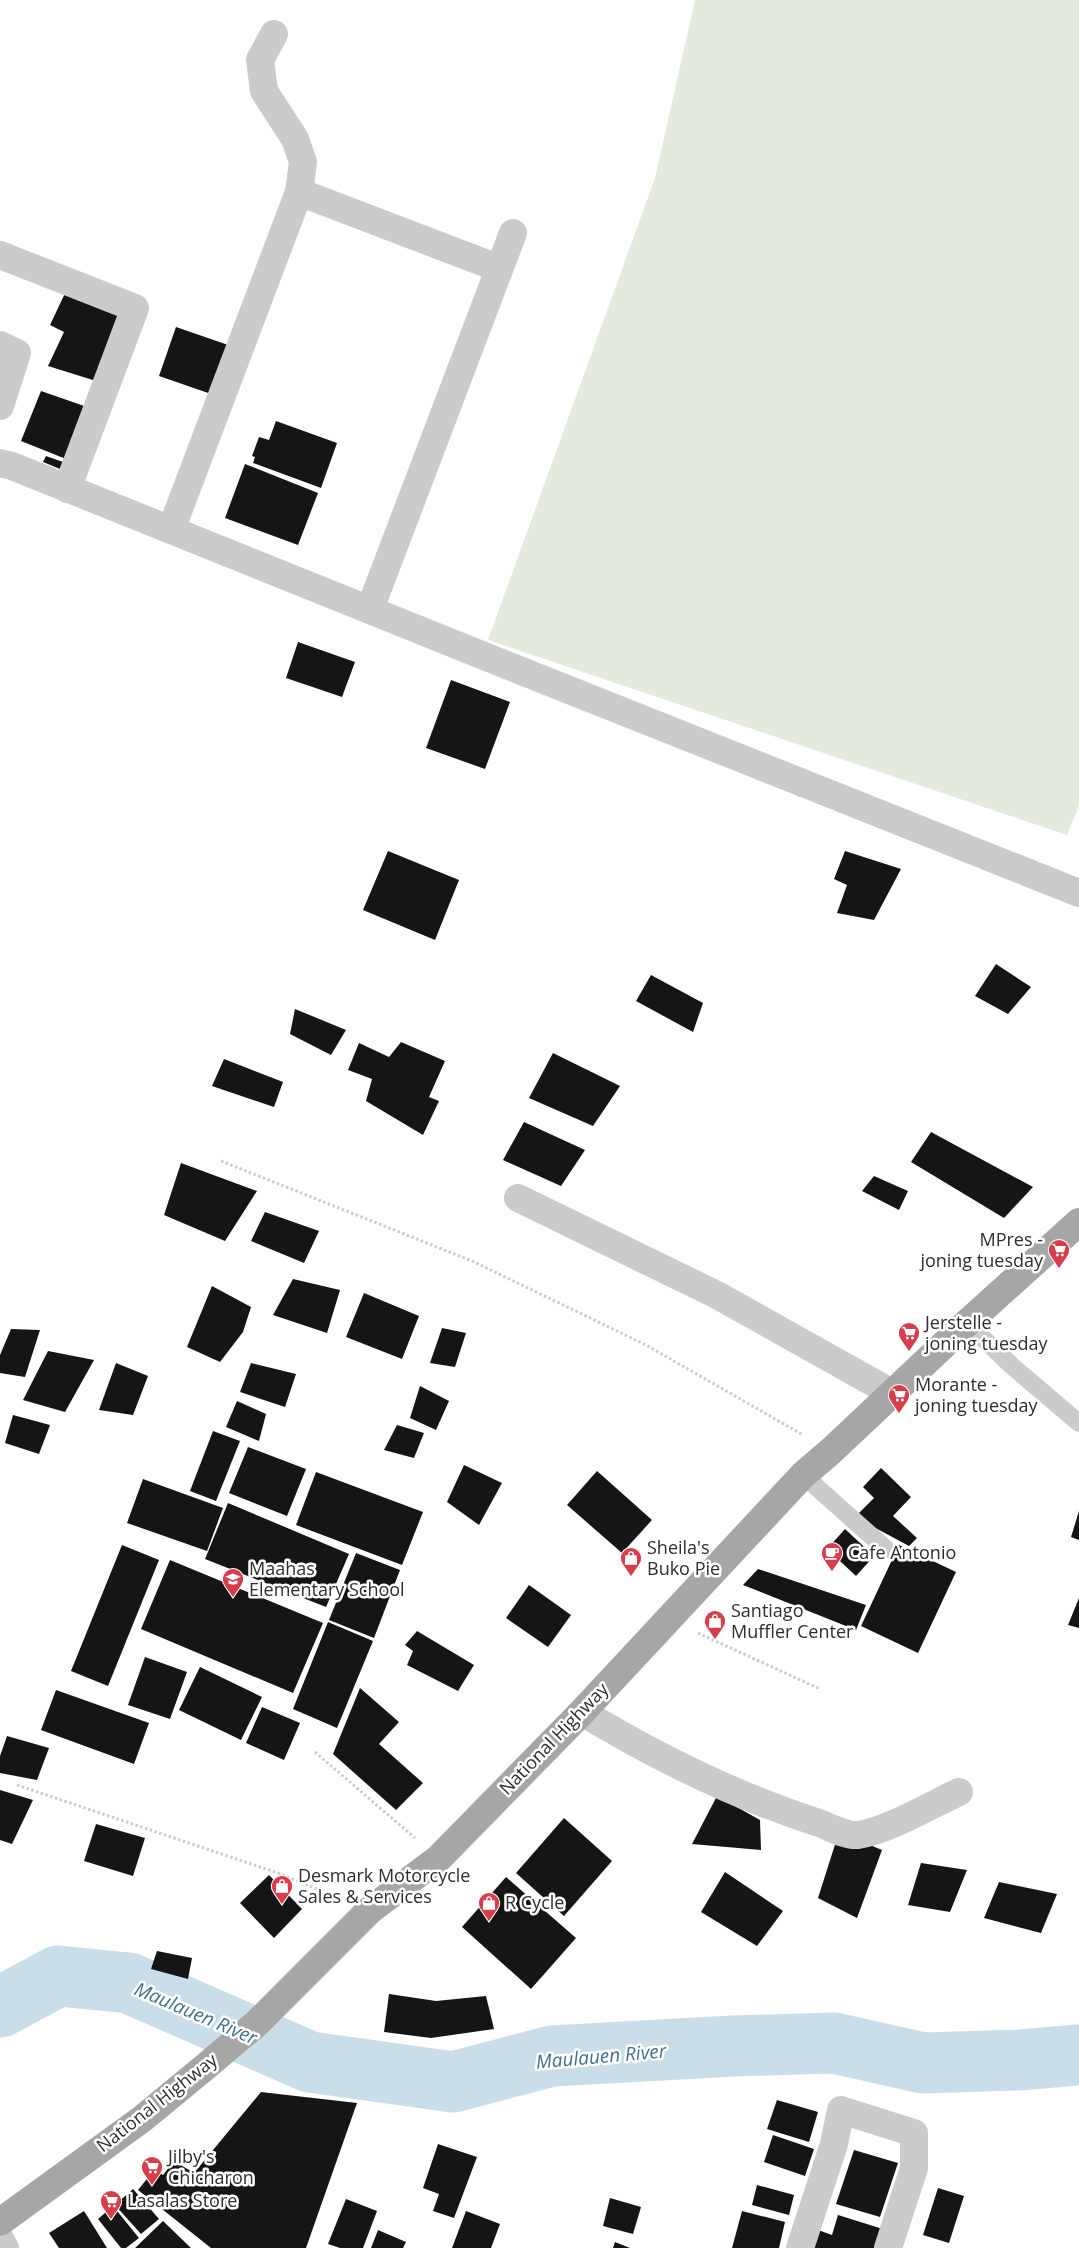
<svg xmlns="http://www.w3.org/2000/svg" width="1079" height="2248" font-family="'Open Sans',sans-serif">
  <style>
    .green { fill: #e4eadd }
    .lines { fill: none; stroke-linecap: round; stroke-linejoin: round }
    .river { stroke: #cadee9; stroke-width: 61 }
    .building { fill: #151515 }
    .path { stroke: #cbcbcb; stroke-width: 3; stroke-dasharray: 2.5 2.5; stroke-linecap: butt }
    .lane { stroke: #cbcbcb; stroke-width: 18 }
    .street { stroke: #cbcbcb; stroke-width: 28 }
    .primary { stroke: #a6a6a6; stroke-width: 28 }
    .labels { text-anchor: middle; stroke-width: 5; stroke-linejoin: round; paint-order: stroke }
    .poi-label { font-size: 18px; fill: #2e2e2e; stroke: #fff; text-anchor: start }
    .street-label { font-size: 18px; fill: #2e2e2e; stroke: #fff }
    .water-label { font-size: 19px; font-style: italic; fill: #42708a; stroke: #fff }
  </style>
  <rect width="100%" height="100%" fill="#fff"/>
  <path class="green" d="M 695,0 L 1079,0 L 1079,806 L 1067,835 L 488,640 L 655,178 Z"/>
  <g class="lines">
    <path class="river" d="M 0,2007 L 58,1976 L 129,1983 L 310,2062 L 453,2082 L 552,2056 L 733,2046 L 834,2043 L 923,2063 L 1019,2060 L 1079,2055"/>
  </g>
  <g class="building">
    <path d="M 67,289 L 124,314 L 96,381 L 48,366 L 64,332 L 50,325 Z"/>
    <path d="M 176,327 L 231,346 L 214,395 L 159,376 Z"/>
    <path d="M 41,391 L 87,407 L 66,459 L 21,441 Z"/>
    <path d="M 276,421 L 337,443 L 321,488 L 253,463 L 255,457 L 252,456 L 259,437 L 269,440 Z"/>
    <path d="M 46,456 L 63,462 L 60,469 L 43,462 Z"/>
    <path d="M 245,464 L 318,493 L 298,545 L 225,518 Z"/>
    <path d="M 298,642 L 355,662 L 342,697 L 286,678 Z"/>
    <path d="M 451,680 L 510,702 L 485,769 L 426,748 Z"/>
    <path d="M 388,851 L 459,880 L 435,940 L 363,910 Z"/>
    <path d="M 845,851 L 901,869 L 874,920 L 837,913 L 847,885 L 834,879 Z"/>
    <path d="M 996,964 L 1031,987 L 1008,1014 L 975,996 Z"/>
    <path d="M 651,975 L 703,1003 L 693,1032 L 636,1001 Z"/>
    <path d="M 295,1009 L 346,1030 L 331,1055 L 290,1034 Z"/>
    <path d="M 401,1042 L 445,1061 L 429,1097 L 439,1101 L 423,1135 L 366,1101 L 372,1079 L 348,1070 L 359,1043 L 389,1057 Z"/>
    <path d="M 553,1053 L 620,1086 L 593,1126 L 529,1098 Z"/>
    <path d="M 224,1059 L 283,1082 L 274,1107 L 212,1086 Z"/>
    <path d="M 524,1122 L 585,1150 L 561,1186 L 503,1160 Z"/>
    <path d="M 931,1132 L 1033,1187 L 1004,1218 L 911,1162 Z"/>
    <path d="M 181,1163 L 257,1191 L 225,1241 L 164,1215 Z"/>
    <path d="M 874,1176 L 908,1191 L 899,1210 L 862,1191 Z"/>
    <path d="M 265,1212 L 319,1231 L 304,1263 L 251,1241 Z"/>
    <path d="M 293,1279 L 340,1290 L 327,1333 L 273,1315 Z"/>
    <path d="M 212,1286 L 251,1307 L 243,1332 L 220,1362 L 187,1347 Z"/>
    <path d="M 364,1293 L 419,1316 L 402,1359 L 346,1337 Z"/>
    <path d="M 442,1328 L 466,1333 L 455,1367 L 430,1363 Z"/>
    <path d="M 11,1329 L 40,1330 L 25,1377 L 0,1373 L 0,1355 Z"/>
    <path d="M 48,1351 L 94,1360 L 65,1412 L 23,1400 Z"/>
    <path d="M 116,1363 L 148,1376 L 133,1415 L 99,1410 Z"/>
    <path d="M 251,1363 L 296,1374 L 285,1407 L 240,1392 Z"/>
    <path d="M 420,1386 L 449,1401 L 436,1430 L 410,1418 Z"/>
    <path d="M 237,1401 L 266,1414 L 259,1441 L 226,1427 Z"/>
    <path d="M 13,1415 L 50,1425 L 39,1454 L 5,1443 Z"/>
    <path d="M 397,1425 L 424,1433 L 414,1458 L 384,1450 Z"/>
    <path d="M 213,1431 L 240,1441 L 216,1501 L 190,1491 Z"/>
    <path d="M 248,1447 L 306,1469 L 287,1516 L 229,1493 Z"/>
    <path d="M 464,1465 L 502,1483 L 479,1525 L 447,1502 Z"/>
    <path d="M 881,1468 L 911,1497 L 893,1516 L 917,1538 L 909,1546 L 855,1517 L 874,1498 L 863,1487 Z"/>
    <path d="M 597,1471 L 652,1520 L 622,1553 L 567,1505 Z"/>
    <path d="M 316,1472 L 423,1512 L 402,1565 L 296,1525 Z"/>
    <path d="M 143,1479 L 223,1508 L 207,1551 L 127,1523 Z"/>
    <path d="M 228,1503 L 349,1554 L 326,1607 L 205,1559 Z"/>
    <path d="M 1079,1511 L 1079,1540 L 1071,1537 Z"/>
    <path d="M 845,1529 L 874,1556 L 856,1576 L 827,1549 Z"/>
    <path d="M 122,1545 L 159,1560 L 108,1686 L 71,1671 Z"/>
    <path d="M 899,1545 L 956,1572 L 918,1653 L 861,1626 Z"/>
    <path d="M 356,1553 L 400,1570 L 374,1638 L 329,1620 Z"/>
    <path d="M 170,1560 L 323,1623 L 293,1693 L 141,1629 Z"/>
    <path d="M 758,1569 L 866,1605 L 856,1630 L 743,1585 Z"/>
    <path d="M 529,1585 L 571,1615 L 548,1647 L 506,1618 Z"/>
    <path d="M 1079,1598 L 1079,1628 L 1068,1625 Z"/>
    <path d="M 328,1622 L 373,1641 L 337,1728 L 293,1709 Z"/>
    <path d="M 417,1631 L 474,1665 L 458,1691 L 407,1665 L 413,1651 L 405,1645 Z"/>
    <path d="M 145,1657 L 187,1672 L 170,1719 L 128,1705 Z"/>
    <path d="M 200,1667 L 262,1697 L 241,1740 L 179,1710 Z"/>
    <path d="M 360,1688 L 399,1722 L 379,1744 L 423,1783 L 396,1810 L 333,1754 Z"/>
    <path d="M 56,1690 L 149,1723 L 134,1764 L 41,1730 Z"/>
    <path d="M 262,1707 L 300,1723 L 284,1760 L 246,1743 Z"/>
    <path d="M 7,1736 L 49,1748 L 37,1780 L 0,1773 L 0,1756 Z"/>
    <path d="M 0,1790 L 33,1800 L 12,1844 L 0,1840 Z"/>
    <path d="M 717,1796 L 760,1820 L 761,1850 L 692,1844 Z"/>
    <path d="M 564,1818 L 612,1861 L 564,1916 L 516,1873 Z"/>
    <path d="M 96,1824 L 145,1838 L 133,1876 L 84,1861 Z"/>
    <path d="M 839,1832 L 882,1850 L 857,1918 L 818,1898 Z"/>
    <path d="M 921,1863 L 967,1870 L 950,1912 L 908,1905 Z"/>
    <path d="M 725,1872 L 783,1911 L 757,1946 L 701,1912 Z"/>
    <path d="M 269,1875 L 302,1909 L 274,1938 L 240,1903 Z"/>
    <path d="M 506,1877 L 576,1938 L 531,1989 L 462,1927 Z"/>
    <path d="M 999,1882 L 1057,1894 L 1041,1933 L 984,1918 Z"/>
    <path d="M 157,1951 L 192,1958 L 188,1979 L 151,1969 Z"/>
    <path d="M 389,1994 L 436,2001 L 486,1996 L 494,2029 L 431,2038 L 384,2032 Z"/>
    <path d="M 261,2092 L 357,2103 L 306,2248 L 211,2248 L 138,2190 L 155,2169 L 163,2175 L 174,2161 L 194,2173 Z"/>
    <path d="M 777,2100 L 818,2112 L 809,2142 L 767,2129 Z"/>
    <path d="M 773,2135 L 814,2149 L 805,2176 L 764,2162 Z"/>
    <path d="M 438,2144 L 477,2157 L 454,2218 L 433,2211 L 439,2194 L 423,2188 Z"/>
    <path d="M 854,2150 L 898,2163 L 880,2217 L 836,2204 Z"/>
    <path d="M 757,2185 L 794,2195 L 789,2215 L 752,2205 Z"/>
    <path d="M 938,2188 L 964,2196 L 949,2243 L 923,2235 Z"/>
    <path d="M 133,2189 L 159,2219 L 141,2234 L 115,2205 Z"/>
    <path d="M 610,2198 L 641,2207 L 633,2234 L 603,2226 Z"/>
    <path d="M 346,2199 L 377,2211 L 363,2248 L 340,2248 L 328,2244 Z"/>
    <path d="M 113,2206 L 139,2238 L 126,2248 L 121,2248 L 98,2219 Z"/>
    <path d="M 84,2211 L 107,2248 L 59,2248 L 49,2233 Z"/>
    <path d="M 466,2211 L 500,2224 L 491,2248 L 452,2248 Z"/>
    <path d="M 742,2211 L 785,2222 L 779,2248 L 732,2248 Z"/>
    <path d="M 838,2215 L 886,2230 L 881,2248 L 812,2248 L 818,2230 L 832,2235 Z"/>
    <path d="M 163,2221 L 191,2248 L 135,2248 Z"/>
    <path d="M 378,2230 L 406,2242 L 403,2248 L 371,2248 Z"/>
    <path d="M 615,2242 L 630,2248 L 613,2248 Z"/>
  </g>
  <g class="lines">
    <g class="path">
      <path d="M 221,1161 L 472,1261 L 646,1345 L 803,1435"/>
      <path d="M 698,1633 L 820,1689"/>
      <path d="M 315,1752 L 415,1838"/>
      <path d="M 17,1785 L 278,1873 L 339,1898"/>
    </g>
    <g class="lane">
      <path d="M 967,1323 L 1012,1366 L 1079,1423"/>
      <path d="M 803,1475 L 886,1549"/>
    </g>
    <g class="street">
      <path d="M 299,192 L 498,268"/>
      <path d="M 0,255 L 135,308 L 67,489"/>
      <path d="M 0,345 L 17,353 L 0,406"/>
      <path d="M 0,463 L 12,466 L 499,662 L 1079,893"/>
      <path d="M 171,530 L 299,192 L 303,162 L 295,139 L 264,91 L 260,60 L 274,34"/>
      <path d="M 370,609 L 513,233"/>
      <path d="M 518,1198 L 717,1295 L 892,1393"/>
      <path d="M 582,1712 C 658,1758 737,1797 822,1824 C 831,1828 847,1836 858,1835 C 889,1830 929,1806 959,1792"/>
      <path d="M 0,2239 L 5,2248"/>
      <path d="M 800,2248 L 834,2144 L 841,2110 L 914,2133 L 914,2168 L 888,2248"/>
    </g>
    <path class="primary" d="M 0,2222 L 142,2119 L 205,2067 L 257,2023 L 370,1910 L 438,1859 L 582,1712 L 803,1475 L 831,1451 L 967,1323 L 1079,1222"/>
  </g>
  <defs>
    <g id="supermarket-pin" transform="scale(1.125)"><path d="M0 17L-7.5 6A9.5 9.5 0 1 1 7.5 6Z" fill="#d83d4c" stroke="#fff"/><path d="M-6-5.5h2.5l.6 2H6L4.5 2H-2.5L-4.4-4H-6ZM-1.5 3.2a1.3 1.3 0 1 0 .1 0ZM3 3.2a1.3 1.3 0 1 0 .1 0Z" fill="#fff"/></g>
    <g id="cafe-pin" transform="scale(1.125)"><path d="M0 17L-7.5 6A9.5 9.5 0 1 1 7.5 6Z" fill="#d83d4c" stroke="#fff"/><path d="M-5.5-4.5H6V0H3Q3 3.5 0 3.5H-2.5Q-5.5 3.5-5.5 0ZM3-3.2v2h1.7v-2ZM-6 4.5H4V6H-6Z" fill="#fff"/></g>
    <g id="shop-pin" transform="scale(1.125)"><path d="M0 17L-7.5 6A9.5 9.5 0 1 1 7.5 6Z" fill="#d83d4c" stroke="#fff"/><path d="M-5-2.5h2.3a2.7 3.5 0 0 1 5.4 0H5L5.5 6h-11ZM-1.5-2.5h3a1.5 2.3 0 0 0-3 0Z" fill="#fff"/></g>
    <g id="school-pin" transform="scale(1.125)"><path d="M0 17L-7.5 6A9.5 9.5 0 1 1 7.5 6Z" fill="#d83d4c" stroke="#fff"/><path d="M0-5L7-2L0 1L-7-2ZM-4 1L0 2.5L4 1V4Q0 6-4 4Z" fill="#fff"/></g>
  </defs>
  <g fill-rule="evenodd">
    <use href="#supermarket-pin" x="1059" y="1250"/>
    <use href="#supermarket-pin" x="909" y="1333"/>
    <use href="#supermarket-pin" x="899" y="1395"/>
    <use href="#cafe-pin" x="832" y="1553"/>
    <use href="#shop-pin" x="631" y="1558"/>
    <use href="#school-pin" x="233" y="1579"/>
    <use href="#shop-pin" x="715" y="1621"/>
    <use href="#shop-pin" x="282" y="1886"/>
    <use href="#shop-pin" x="489" y="1903"/>
    <use href="#supermarket-pin" x="152" y="2167"/>
    <use href="#supermarket-pin" x="111" y="2201"/>
  </g>
  <g class="labels">
    <g class="poi-label">
      <text x="1043" y="1246" text-anchor="end">MPres -<tspan x="1043" dy="21">joning tuesday</tspan></text>
      <text x="925" y="1329">Jerstelle -<tspan x="925" dy="21">joning tuesday</tspan></text>
      <text x="915" y="1391">Morante -<tspan x="915" dy="21">joning tuesday</tspan></text>
      <text x="647" y="1554">Sheila's<tspan x="647" dy="21">Buko Pie</tspan></text>
      <text x="848" y="1559">Cafe Antonio</text>
      <text x="249" y="1575">Maahas<tspan x="249" dy="21">Elementary School</tspan></text>
      <text x="731" y="1617">Santiago<tspan x="731" dy="21">Muffler Center</tspan></text>
      <text x="298" y="1882">Desmark Motorcycle<tspan x="298" dy="21">Sales &amp; Services</tspan></text>
      <text x="505" y="1909">R Cycle</text>
      <text x="168" y="2163">Jilby's<tspan x="168" dy="21">Chicharon</tspan></text>
      <text x="127" y="2207">Lasalas Store</text>
    </g>
    <g class="street-label">
      <text transform="translate(554 1739) rotate(-46)" y="6">National Highway</text>
      <text transform="translate(157 2103) rotate(-38)" y="6">National Highway</text>
    </g>
    <g class="water-label">
      <text transform="translate(196 2013) rotate(23)" y="7">Maulauen River</text>
      <text transform="translate(601 2056) rotate(-5)" y="7">Maulauen River</text>
    </g>
  </g>
</svg>
